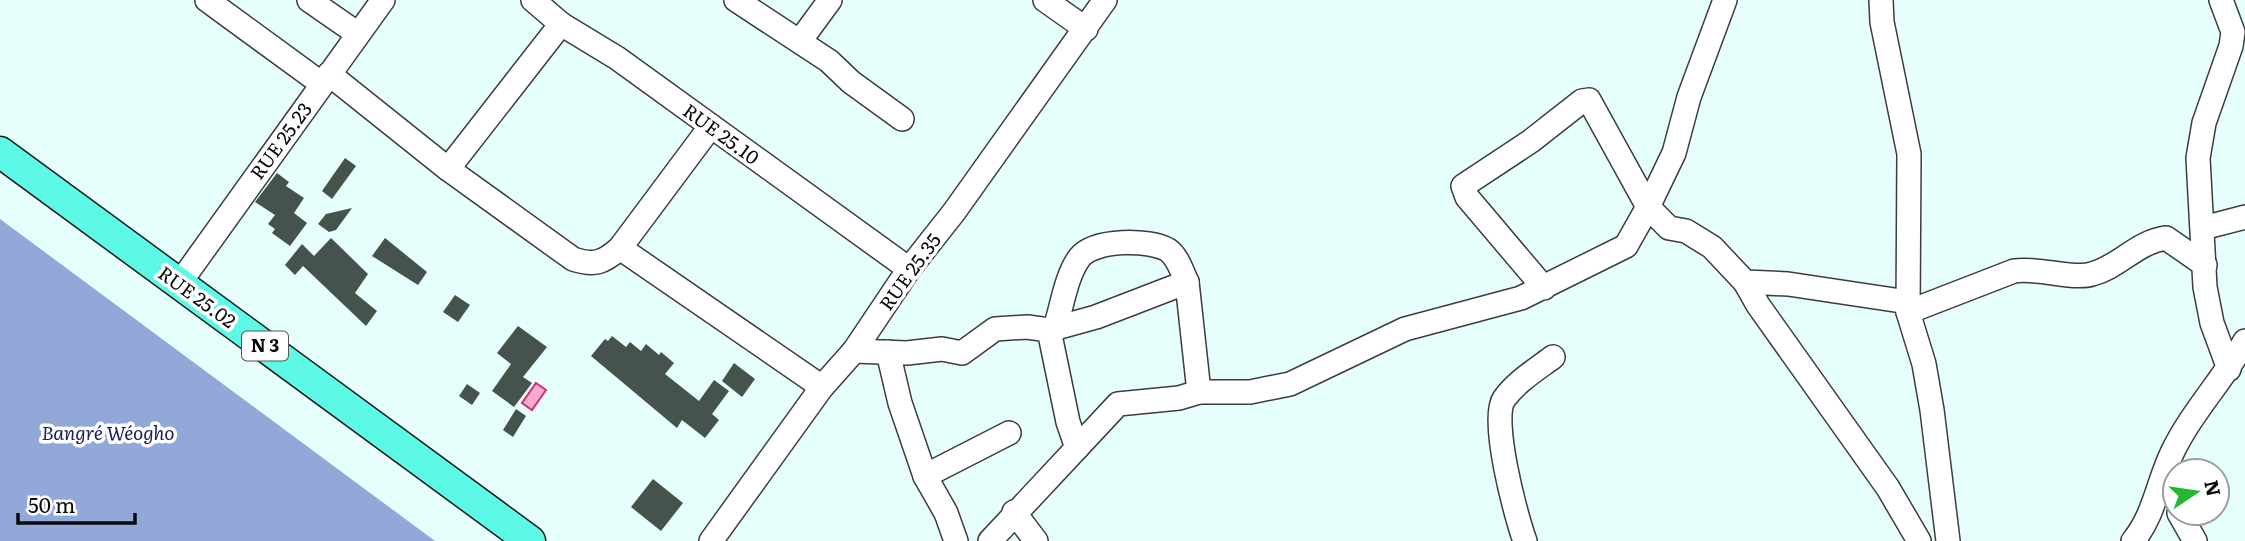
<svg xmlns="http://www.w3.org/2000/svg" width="2245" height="541" font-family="Literata,serif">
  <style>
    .forest { fill: #91a8d8 }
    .water { fill: #f6abd1; stroke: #cd327c; stroke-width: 2 }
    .building { fill: #46524c }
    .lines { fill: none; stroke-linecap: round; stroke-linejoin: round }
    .minor-casing { stroke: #3d3d3d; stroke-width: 26 }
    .major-casing { stroke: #1b1b1b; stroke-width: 33 }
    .minor { stroke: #fff; stroke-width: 23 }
    .major { stroke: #5cf9e7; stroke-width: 30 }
    .labels { text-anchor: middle; stroke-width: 7; stroke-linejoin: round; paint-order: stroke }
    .shield { fill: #fff; stroke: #545454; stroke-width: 2 }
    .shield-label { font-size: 18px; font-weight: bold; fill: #0a0a0a }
    .street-label { font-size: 19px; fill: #0a0a0a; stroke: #fff }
    .park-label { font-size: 19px; font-style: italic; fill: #1b2160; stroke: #fff }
  </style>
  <rect width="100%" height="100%" fill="#e6fffd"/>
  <path class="forest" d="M 0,219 L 435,541 L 0,541 Z"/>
  <path class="water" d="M 536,383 L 546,390 L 532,410 L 522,403 Z"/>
  <g class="building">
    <path d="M 345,158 L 356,166 L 332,199 L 322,191 Z"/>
    <path d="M 277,173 L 289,182 L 286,186 L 304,198 L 294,213 L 307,223 L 290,246 L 272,233 L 275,229 L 268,224 L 275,215 L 255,202 Z"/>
    <path d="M 352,208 L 336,230 L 329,232 L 318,224 L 326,214 Z"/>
    <path d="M 331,238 L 368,274 L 355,293 L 377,311 L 366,326 L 303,266 L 295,275 L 285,265 L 302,244 L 314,256 Z"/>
    <path d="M 385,238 L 427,272 L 418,285 L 372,256 Z"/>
    <path d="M 455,295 L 470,305 L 458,322 L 443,312 Z"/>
    <path d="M 518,326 L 547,347 L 523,377 L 532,383 L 514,407 L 492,391 L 511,364 L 497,353 Z"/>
    <path d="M 612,336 L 626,347 L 630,342 L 641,351 L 646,344 L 659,355 L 661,352 L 674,363 L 665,374 L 699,401 L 714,380 L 729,391 L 712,414 L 719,420 L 705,438 L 682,420 L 677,428 L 591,356 L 605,339 L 608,341 Z"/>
    <path d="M 734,363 L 755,379 L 742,397 L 722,381 Z"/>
    <path d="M 467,384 L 480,393 L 472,405 L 459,396 Z"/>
    <path d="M 516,409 L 526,416 L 513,437 L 503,430 Z"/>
    <path d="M 653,479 L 683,503 L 661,531 L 631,507 Z"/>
  </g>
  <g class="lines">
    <g class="minor-casing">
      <g id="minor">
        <path d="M 207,0 L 322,84"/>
        <path d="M 309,0 L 358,34"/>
        <path d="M 533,0 L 561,24 L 617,58 L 909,269"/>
        <path d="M 736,0 L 829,61 L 851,82 L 902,119"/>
        <path d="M 1045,0 L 1086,29"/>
        <path d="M 1725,0 L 1689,97 L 1674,153 L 1648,207 L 1669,228 L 1686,231 L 1712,247 L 1745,282 L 1788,284 L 1908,302"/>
        <path d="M 1881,0 L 1882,22 L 1909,154 L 1908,312 L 1924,364 L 1932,410 L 1948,541"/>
        <path d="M 2221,0 L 2233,32 L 2231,46 L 2204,123 L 2198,158 L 2205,287 L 2212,323 L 2229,369"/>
        <path d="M 800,41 L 830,0"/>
        <path d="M 329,74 L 448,169 L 573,259 C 594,266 603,263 620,248 L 711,126"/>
        <path d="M 448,169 L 561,24"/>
        <path d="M 2203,228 L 2245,217"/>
        <path d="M 620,248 L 822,387"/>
        <path d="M 1745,282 L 1758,305 L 1888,488 L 1919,541"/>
        <path d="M 179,284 L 383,0"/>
        <path d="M 1908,312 L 2014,271 C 2039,267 2073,280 2092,274 C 2119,267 2137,242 2166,238 L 2205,265"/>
        <path d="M 1055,328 C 1062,307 1066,275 1080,257 C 1095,239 1149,239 1168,250 C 1178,257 1182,272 1187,282"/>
        <path d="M 1049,330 L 1096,317 L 1187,282 L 1199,392"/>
        <path d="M 854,351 L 907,353 L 942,349 L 962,353 L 995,329 L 1027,327 L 1049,330 L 1068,422 L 1077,448"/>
        <path d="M 888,352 L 900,403 L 925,476 L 946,513 L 956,541"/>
        <path d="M 925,476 L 1009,433"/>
        <path d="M 1014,512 L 1036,541"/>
        <path d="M 2179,513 L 2195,541"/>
        <path d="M 711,541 L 822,387 L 854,351 L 909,269 L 954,212 L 1105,0"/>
        <path d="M 990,541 L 1118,404 L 1179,398 L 1199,392 L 1250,392 L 1290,384 L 1405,329 L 1521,298 L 1626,246 L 1648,207 L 1589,100 L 1582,101 L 1531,141 L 1463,186 L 1467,197 L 1544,288"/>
        <path d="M 1525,541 C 1516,517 1490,419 1504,399 C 1516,382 1537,369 1553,357"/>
        <path d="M 2133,541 C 2154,516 2158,482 2172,453 C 2191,413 2223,380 2245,341"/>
      </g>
    </g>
    <g class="major-casing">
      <path id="major" d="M 0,152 L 530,541"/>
    </g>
    <use href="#minor" class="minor"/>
    <use href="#major" class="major"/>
  </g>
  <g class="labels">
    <rect class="shield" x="242" y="331.5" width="46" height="29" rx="5"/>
    <g class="shield-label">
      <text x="265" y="352">N 3</text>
    </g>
    <g class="street-label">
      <text transform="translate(721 134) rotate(36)" y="7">RUE 25.10</text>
      <text transform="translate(281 141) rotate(-54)" y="7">RUE 25.23</text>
      <text transform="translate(910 272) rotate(-54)" y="7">RUE 25.35</text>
      <text transform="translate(197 297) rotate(36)" y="7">RUE 25.02</text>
    </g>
    <g class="park-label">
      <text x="108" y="440">Bangré Wéogho</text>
    </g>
  </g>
  <g transform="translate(2196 492) rotate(77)"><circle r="33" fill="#ffffff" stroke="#9d9d9d" stroke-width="2"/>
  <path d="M0-5L12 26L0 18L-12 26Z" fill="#23b82f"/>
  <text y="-10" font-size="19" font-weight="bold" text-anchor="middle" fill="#0a0a0a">N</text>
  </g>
  <path d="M18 513v10h117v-10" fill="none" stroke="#0a0a0a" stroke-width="3.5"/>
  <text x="28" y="513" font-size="21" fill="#0a0a0a" stroke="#ffffff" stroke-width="5" paint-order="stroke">50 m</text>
</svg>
